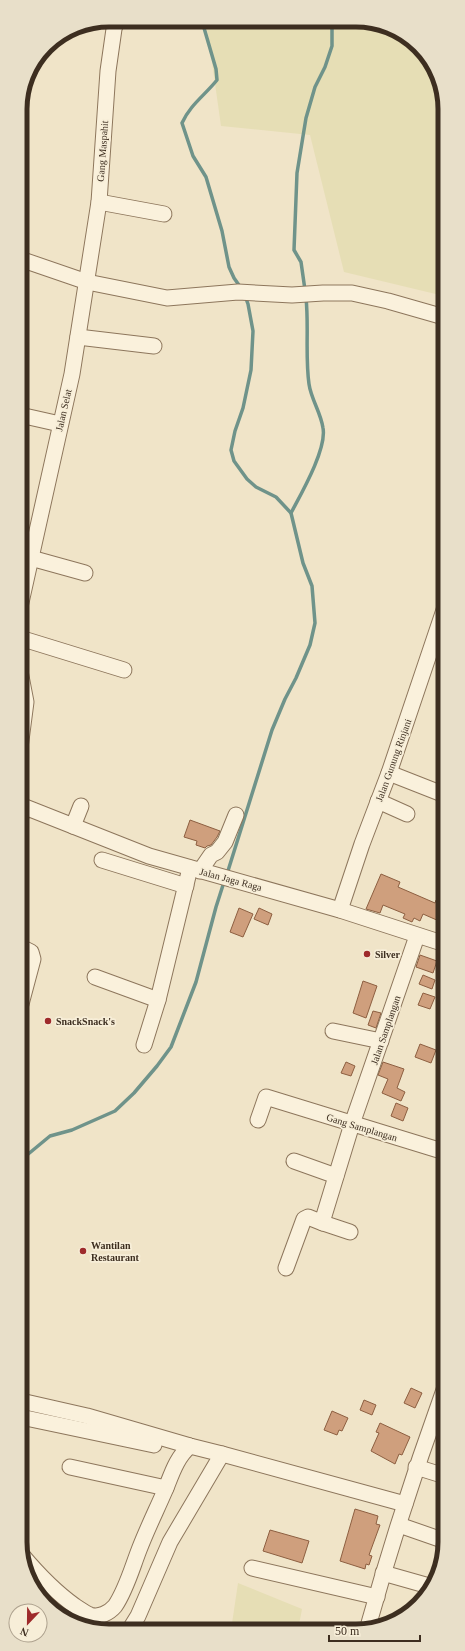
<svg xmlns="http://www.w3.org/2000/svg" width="465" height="1651" font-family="'Times New Roman',serif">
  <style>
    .farmland { fill: #e6deb5 }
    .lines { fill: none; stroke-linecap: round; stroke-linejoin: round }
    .stream { stroke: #6f938a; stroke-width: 3.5 }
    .building { fill: #cf9f7d; stroke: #8d5f41 }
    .minor-casing { stroke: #8d765c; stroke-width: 17 }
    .minor { stroke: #faf1dc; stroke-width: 15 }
    .poi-dot { fill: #9e2a2b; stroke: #f7eed8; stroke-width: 1.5 }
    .labels { text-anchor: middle; stroke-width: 3.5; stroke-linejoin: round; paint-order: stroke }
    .street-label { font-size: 10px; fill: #3d2e20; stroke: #f7eed8 }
    .poi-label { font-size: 10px; font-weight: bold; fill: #3d2e20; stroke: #f7eed8; text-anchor: start }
    .rim { fill: none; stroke: #3d2e20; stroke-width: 5 }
  </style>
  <rect width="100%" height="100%" fill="#f0e4c8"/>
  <g class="farmland">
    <path d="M 204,21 L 373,22 L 423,50 L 444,97 L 444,296 L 344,272 L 310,135 L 221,126 L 208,34 Z"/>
    <path d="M 238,1583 L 302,1609 L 298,1630 L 231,1630 Z"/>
  </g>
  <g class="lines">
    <g class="stream">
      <path d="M 202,21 L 216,69 L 217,80 C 205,95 190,105 182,123 L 193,156 L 206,177 L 222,231 L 229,267 L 234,278 L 241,288"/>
      <path d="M 305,290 L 301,262 L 294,250 L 297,173 L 306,118 L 315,87 L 325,67 L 332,46 L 332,21"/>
      <path d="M 291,513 C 301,494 327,449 323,428 C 321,413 311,399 309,384 C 305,356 309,326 306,298"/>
      <path d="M 227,874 L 272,730 L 285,699 L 296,678 L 310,645 L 315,623 L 312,586 L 303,563 L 291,513 L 276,497 L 256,487 L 247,479 L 234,461 L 231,450 L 235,431 L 243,408 L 251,370 L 253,331 L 248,304 L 245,296"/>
      <path d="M 21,1160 L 50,1136 L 72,1130 L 115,1111 L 134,1093 L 157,1066 L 171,1047 L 196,982 L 216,907 L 224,882"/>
    </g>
  </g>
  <g class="building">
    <path d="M 190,820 L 220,831 L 217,837 L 211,845 L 207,846 L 205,848 L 196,845 L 197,841 L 184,837 Z"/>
    <path d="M 381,874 L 400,882 L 398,887 L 435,903 L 436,900 L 445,904 L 445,909 L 439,921 L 423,914 L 420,921 L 414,918 L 412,922 L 403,918 L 405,914 L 383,905 L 380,913 L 366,909 Z"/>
    <path d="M 239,908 L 253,914 L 243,937 L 230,932 Z"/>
    <path d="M 259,908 L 272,914 L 268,925 L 254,919 Z"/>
    <path d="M 420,955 L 437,961 L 433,973 L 416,967 Z"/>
    <path d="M 423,975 L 435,980 L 432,989 L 419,984 Z"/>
    <path d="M 363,981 L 377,986 L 366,1018 L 353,1013 Z"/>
    <path d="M 423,993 L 435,997 L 430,1009 L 418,1005 Z"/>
    <path d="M 373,1011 L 381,1013 L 376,1028 L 368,1025 Z"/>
    <path d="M 420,1044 L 436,1050 L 431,1063 L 415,1057 Z"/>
    <path d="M 346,1062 L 355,1066 L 351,1076 L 341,1073 Z"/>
    <path d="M 383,1062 L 404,1069 L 397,1088 L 405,1092 L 401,1101 L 382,1093 L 388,1079 L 378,1075 Z"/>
    <path d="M 396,1103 L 408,1108 L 403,1121 L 391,1116 Z"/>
    <path d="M 411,1388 L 422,1393 L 415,1408 L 404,1403 Z"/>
    <path d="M 364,1400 L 376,1405 L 372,1415 L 360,1410 Z"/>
    <path d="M 332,1411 L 348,1418 L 342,1431 L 339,1430 L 337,1435 L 324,1430 Z"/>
    <path d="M 380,1423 L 410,1437 L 402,1455 L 399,1454 L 395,1464 L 371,1451 L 379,1433 L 376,1432 Z"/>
    <path d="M 355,1509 L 378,1516 L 376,1524 L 380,1525 L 369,1555 L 372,1556 L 369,1565 L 366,1564 L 365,1569 L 340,1561 Z"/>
    <path d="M 270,1530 L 309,1541 L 302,1563 L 263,1551 Z"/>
  </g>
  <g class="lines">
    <g class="minor-casing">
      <g id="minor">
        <path d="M 99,202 L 164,214"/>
        <path d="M 20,259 L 87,282 L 167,298 L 238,292 L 292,295 L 323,293 L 352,293 L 388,301 L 444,317"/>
        <path d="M 78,337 L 154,346"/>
        <path d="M 20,415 L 60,424"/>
        <path d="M 20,555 L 85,573"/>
        <path d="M 20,607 L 72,374 L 99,202 L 108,71 L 114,29 L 117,20"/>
        <path d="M 20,638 L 124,670"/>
        <path d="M 20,671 L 26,702 L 20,748"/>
        <path d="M 389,773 L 445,795"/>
        <path d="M 378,801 L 407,814"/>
        <path d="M 20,805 L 149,856 L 340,910 L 445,944"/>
        <path d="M 20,820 L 24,807"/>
        <path d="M 73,826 L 81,806"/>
        <path d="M 102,860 L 186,886"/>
        <path d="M 200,871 L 211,855 L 217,852 L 225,842 L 236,815"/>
        <path d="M 340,910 L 362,844 L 389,773 L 444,610"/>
        <path d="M 21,947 L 31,952 L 33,959 L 21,1004"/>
        <path d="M 95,977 L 158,1000"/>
        <path d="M 333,1031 L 381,1041"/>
        <path d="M 144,1045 L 158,1000 L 190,868"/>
        <path d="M 258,1120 L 266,1097 L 445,1152"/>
        <path d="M 294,1161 L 336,1176"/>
        <path d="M 350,1232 L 323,1223 L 323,1219 L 352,1124 L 417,936"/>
        <path d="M 286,1268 L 304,1219 L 308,1217 L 323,1223"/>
        <path d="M 21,1401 L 87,1416 L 190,1446 L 222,1454 L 405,1504"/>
        <path d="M 21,1417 L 154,1445"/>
        <path d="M 70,1467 L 166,1488"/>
        <path d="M 416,1467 L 445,1476"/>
        <path d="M 399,1525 L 445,1541"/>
        <path d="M 22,1555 C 38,1574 54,1591 75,1606 C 80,1609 85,1613 90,1615 C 99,1618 109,1613 115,1606 C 126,1590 132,1568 139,1550 C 147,1529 157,1509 166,1488 C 172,1473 177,1457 190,1446"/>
        <path d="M 252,1568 L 377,1597"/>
        <path d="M 383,1573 L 429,1586"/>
        <path d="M 86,1622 L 94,1629"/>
        <path d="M 130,1629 L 138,1616 L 170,1542 L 222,1454"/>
        <path d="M 367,1630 C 390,1548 416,1467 445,1387"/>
      </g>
    </g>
    <use href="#minor" class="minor"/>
  </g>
  <g class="poi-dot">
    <circle cx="367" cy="954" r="4"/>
    <circle cx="48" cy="1021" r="4"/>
    <circle cx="83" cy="1251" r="4"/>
  </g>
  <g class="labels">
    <g class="street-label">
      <text transform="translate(102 151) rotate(-86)" y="4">Gang Maspahit</text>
      <text transform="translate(63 410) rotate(-77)" y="4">Jalan Selat</text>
      <text transform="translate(393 760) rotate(-70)" y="4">Jalan Gunung Rinjani</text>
      <text transform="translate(231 879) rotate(15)" y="4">Jalan Jaga Raga</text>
      <text transform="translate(385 1030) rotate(-71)" y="4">Jalan Samplangan</text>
      <text transform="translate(362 1127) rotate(17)" y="4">Gang Samplangan</text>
    </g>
    <g class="poi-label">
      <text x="375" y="958">Silver</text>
      <text x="56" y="1025">SnackSnack's</text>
      <text x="91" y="1249">Wantilan<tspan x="91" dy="12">Restaurant</tspan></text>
    </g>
  </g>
  <path d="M0 0H465V1651H0ZM109 27H356A82 82 0 0 1 438 109V1542A82 82 0 0 1 356 1624H109A82 82 0 0 1 27 1542V109A82 82 0 0 1 109 27Z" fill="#e8dfc9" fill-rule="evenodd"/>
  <path class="rim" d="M109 27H356A82 82 0 0 1 438 109V1542A82 82 0 0 1 356 1624H109A82 82 0 0 1 27 1542V109A82 82 0 0 1 109 27Z"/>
  <g transform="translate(28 1623) rotate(202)"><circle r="19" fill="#f7eed8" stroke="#ada18e"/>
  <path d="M0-3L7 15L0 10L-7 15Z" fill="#9e2a2b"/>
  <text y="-6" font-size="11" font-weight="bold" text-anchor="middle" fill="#3d2e20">N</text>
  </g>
  <path d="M329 1635v6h91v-6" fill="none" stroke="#3d2e20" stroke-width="2"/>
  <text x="335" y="1635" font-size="12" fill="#3d2e20" stroke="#f7eed8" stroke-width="3" paint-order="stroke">50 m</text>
</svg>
